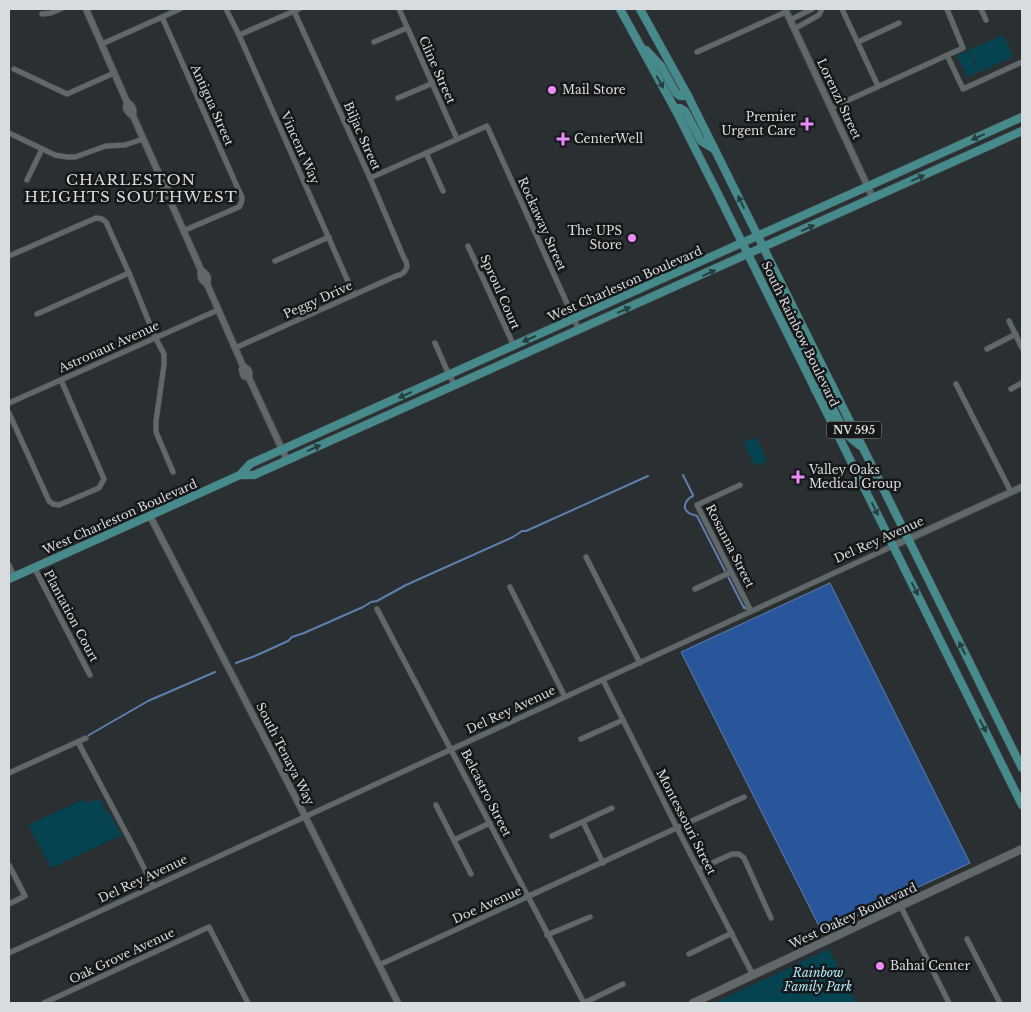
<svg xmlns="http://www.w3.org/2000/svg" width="1031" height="1012" font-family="'Libre Baskerville',serif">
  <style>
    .green { fill: #04434f }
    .water { fill: #29559a; stroke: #5e7eae }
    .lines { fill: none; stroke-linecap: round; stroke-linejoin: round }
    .stream { stroke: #5e7eae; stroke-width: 2 }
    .minor-casing { stroke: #464b4c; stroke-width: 6 }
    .tertiary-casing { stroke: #464b4c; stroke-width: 8 }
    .secondary-casing { stroke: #464b4c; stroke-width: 9 }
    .primary-casing { stroke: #464b4c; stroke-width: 9 }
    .minor { stroke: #61686a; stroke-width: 5 }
    .tertiary { stroke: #61686a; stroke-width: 6 }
    .secondary { stroke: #61686a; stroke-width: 8 }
    .primary { stroke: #468a8c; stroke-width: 8 }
    .oneway { fill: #263f41 }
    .poi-dot { fill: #ed8cf9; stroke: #151718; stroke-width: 2 }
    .labels { text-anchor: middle; stroke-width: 5; stroke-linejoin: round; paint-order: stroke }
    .shield { fill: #151718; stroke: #9ea1a3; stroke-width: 1 }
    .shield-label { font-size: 11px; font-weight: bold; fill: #d9dcde }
    .street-label { font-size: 12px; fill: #d9dcde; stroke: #151718 }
    .poi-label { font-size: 12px; fill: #d9dcde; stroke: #151718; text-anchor: start }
    .park-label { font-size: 12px; font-style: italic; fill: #b0e8f8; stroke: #151718 }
    .quarter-label { font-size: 15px; letter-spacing: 1px; fill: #d9dcde; stroke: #151718 }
  </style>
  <rect width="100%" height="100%" fill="#2a3032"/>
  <g class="green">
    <path d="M 1003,35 L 1013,57 L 979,72 L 969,50 Z"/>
    <path d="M 968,51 L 978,72 L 967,77 L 957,55 Z"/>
    <path d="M 756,437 L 767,461 L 755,466 L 744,442 Z"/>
    <path d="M 82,800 L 84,803 L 87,802 L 91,802 L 91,801 L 100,800 L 106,812 L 108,811 L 121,834 L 120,836 L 51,868 L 28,825 Z"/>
    <path d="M 829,949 L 857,1003 L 714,1003 Z"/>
  </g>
  <path class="water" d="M 830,583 L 970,863 L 822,932 L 681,652 Z"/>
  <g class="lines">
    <g class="stream">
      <path d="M 683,475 L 693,495"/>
      <path d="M 693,496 C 686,499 681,508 689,513 C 692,515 695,515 697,516 L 744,608 L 745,607 L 746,609"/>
      <path d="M 236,663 L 255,656 L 288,641 L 292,637 L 304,633 L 363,607 L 371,602 L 377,601 L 406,585 L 513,537 L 522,531 L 526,531 L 648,476"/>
      <path d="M 89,735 L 148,701 L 215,672"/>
    </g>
    <g class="minor-casing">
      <g id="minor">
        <path d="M 226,9 L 239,35 L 354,295"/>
        <path d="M 399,9 L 457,139"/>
        <path d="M 842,9 L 878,86"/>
        <path d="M 981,9 L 986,20"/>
        <path d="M 42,14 L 51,13 L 61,9"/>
        <path d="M 162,17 L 239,191 C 243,197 243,201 239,207 L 183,231"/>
        <path d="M 790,20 L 812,9"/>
        <path d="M 794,29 L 819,15 L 822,9"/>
        <path d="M 239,35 L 299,9"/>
        <path d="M 374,42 L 407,28"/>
        <path d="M 858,42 L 899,23"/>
        <path d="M 102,44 L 180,9"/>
        <path d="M 697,52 L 786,12"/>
        <path d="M 947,55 L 963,89 L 1022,62"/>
        <path d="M 14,69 L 67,94 L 114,73"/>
        <path d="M 398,98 L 433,83"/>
        <path d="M 831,108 L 963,48 L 947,9"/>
        <path d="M 9,133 L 55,155 L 67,157 L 75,157 L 106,146 L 125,145 L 143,139"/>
        <path d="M 426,153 L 443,191"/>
        <path d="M 370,178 L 487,126 L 579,330"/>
        <path d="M 27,180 L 42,149"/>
        <path d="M 468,246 L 514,346"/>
        <path d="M 9,256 L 96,218 L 102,219 L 106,222 L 129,273 L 155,337 L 164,354 L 164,365 L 156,421 L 156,432 L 173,472"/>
        <path d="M 275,261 L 329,237"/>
        <path d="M 37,314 L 129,273"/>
        <path d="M 1009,321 L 1022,348"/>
        <path d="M 435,343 L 449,375 L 455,385"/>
        <path d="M 235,348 L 396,276 C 406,274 410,266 404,258 L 370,178 L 294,11"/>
        <path d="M 987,349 L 1016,334"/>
        <path d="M 956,384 L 1011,492"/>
        <path d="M 1011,389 L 1022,383"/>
        <path d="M 9,403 L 218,310"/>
        <path d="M 9,413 L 49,501 L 53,504 L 59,505 L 99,488 L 104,479 L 61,380"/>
        <path d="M 740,485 L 697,505 L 751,611"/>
        <path d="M 586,557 L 640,663"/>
        <path d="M 9,565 L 14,576"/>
        <path d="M 34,567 L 90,675"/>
        <path d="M 510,587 L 565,697"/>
        <path d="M 695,589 L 731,572"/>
        <path d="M 377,609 L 584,1003"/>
        <path d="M 603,680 L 677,828 L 753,975"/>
        <path d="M 581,739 L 623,720"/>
        <path d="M 78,742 L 133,846 L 153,886"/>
        <path d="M 9,773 L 86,738"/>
        <path d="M 436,805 L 471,874"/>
        <path d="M 583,822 L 603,863"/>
        <path d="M 552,836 L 612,808"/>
        <path d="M 454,840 L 490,823"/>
        <path d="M 9,865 L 25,896 L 9,904"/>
        <path d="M 699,869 L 732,854 L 739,854 L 744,858 L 771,918"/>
        <path d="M 901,907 L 949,1003"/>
        <path d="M 547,935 L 590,917"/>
        <path d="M 967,939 L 1000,1003"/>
        <path d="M 9,953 L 893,546"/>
        <path d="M 689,954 L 732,933"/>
        <path d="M 379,965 L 744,797"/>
        <path d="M 44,1003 L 209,927 L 248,1003"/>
        <path d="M 584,1003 L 623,984"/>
      </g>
    </g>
    <g class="tertiary-casing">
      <g id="tertiary">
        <path d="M 86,9 L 127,102 C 133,106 134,109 133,116 L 164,185 L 168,188 L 171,193 L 169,198"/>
        <path d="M 785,9 L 873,198"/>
        <path d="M 127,102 C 125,109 127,112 133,116"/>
        <path d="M 164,185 C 162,191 163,195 169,198 L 201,270 C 200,277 201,280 207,284 L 243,366 C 249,369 250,372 249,378"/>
        <path d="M 201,270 C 207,274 209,277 207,284"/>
        <path d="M 243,366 L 242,370 L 244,376 L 249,378 L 287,460"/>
        <path d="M 150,516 L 305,816 L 398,1003"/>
        <path d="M 893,546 L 1022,487"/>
      </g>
    </g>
    <g class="secondary-casing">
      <path id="secondary" d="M 693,1003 L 1022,849"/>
    </g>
    <g class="primary-casing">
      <g id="primary">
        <path d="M 620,9 L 675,109 L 716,190 L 1022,805"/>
        <path d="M 640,9 L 688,96 L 715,150 L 1022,768"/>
        <path d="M 646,50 L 661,66 L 676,93 L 680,96 L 688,96"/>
        <path d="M 675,109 L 680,108 L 685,111 L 701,141 L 714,149"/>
        <path d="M 795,343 L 810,358 L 825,386 L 827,387 L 832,385"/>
        <path d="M 815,390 L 819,389 L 824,392 L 846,434 L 859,445"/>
        <path d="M 240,475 L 250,464 L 1022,117"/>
        <path d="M 9,579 L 240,475 L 254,475 C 511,361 767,246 1022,131"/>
      </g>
    </g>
    <use href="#minor" class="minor"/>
    <use href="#tertiary" class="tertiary"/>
    <use href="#secondary" class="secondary"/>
    <use href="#primary" class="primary"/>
  </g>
  <defs><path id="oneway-solid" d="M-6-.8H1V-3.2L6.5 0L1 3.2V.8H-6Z" transform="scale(1.25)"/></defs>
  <g class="oneway">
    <use href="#oneway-solid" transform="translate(660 82) rotate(61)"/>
    <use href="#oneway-solid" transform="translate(978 137) rotate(156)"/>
    <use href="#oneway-solid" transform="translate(918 178) rotate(-24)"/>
    <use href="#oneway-solid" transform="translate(741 202) rotate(-116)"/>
    <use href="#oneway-solid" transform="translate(808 228) rotate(-24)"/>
    <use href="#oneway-solid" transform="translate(709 273) rotate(-24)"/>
    <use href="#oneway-solid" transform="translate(624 310) rotate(-23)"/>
    <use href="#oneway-solid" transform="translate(529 339) rotate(156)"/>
    <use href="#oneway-solid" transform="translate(405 395) rotate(156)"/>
    <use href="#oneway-solid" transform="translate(314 448) rotate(-24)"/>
    <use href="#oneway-solid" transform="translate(875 509) rotate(64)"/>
    <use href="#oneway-solid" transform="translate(915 589) rotate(63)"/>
    <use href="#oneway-solid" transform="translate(962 648) rotate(-116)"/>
    <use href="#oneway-solid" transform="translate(983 726) rotate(63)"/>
  </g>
  <g class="poi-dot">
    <circle cx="552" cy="90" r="5"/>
    <path d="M804.5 116.5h5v5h5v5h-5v5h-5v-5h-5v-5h5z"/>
    <path d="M560.5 131.5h5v5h5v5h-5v5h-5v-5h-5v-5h5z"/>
    <circle cx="632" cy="238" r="5"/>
    <path d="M795.5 469.5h5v5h5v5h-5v5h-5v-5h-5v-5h5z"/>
    <circle cx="880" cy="966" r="5"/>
  </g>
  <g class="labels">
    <rect class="shield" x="826.5" y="421.5" width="55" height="17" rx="4"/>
    <g class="shield-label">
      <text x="854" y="434">NV 595</text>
    </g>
    <g class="street-label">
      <text transform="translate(437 70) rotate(66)" y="4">Cline Street</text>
      <text transform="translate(839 99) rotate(65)" y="4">Lorenzi Street</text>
      <text transform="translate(212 105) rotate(66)" y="4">Antigua Street</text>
      <text transform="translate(362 136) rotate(66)" y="4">Biljac Street</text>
      <text transform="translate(300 148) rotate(66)" y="4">Vincent Way</text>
      <text transform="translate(542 224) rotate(66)" y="4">Rockaway Street</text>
      <text transform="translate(625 284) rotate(-24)" y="4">West Charleston Boulevard</text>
      <text transform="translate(500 292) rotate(66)" y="4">Sproul Court</text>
      <text transform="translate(318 300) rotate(-24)" y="4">Peggy Drive</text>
      <text transform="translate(800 334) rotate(64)" y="4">South Rainbow Boulevard</text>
      <text transform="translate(109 347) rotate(-24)" y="4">Astronaut Avenue</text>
      <text transform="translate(120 517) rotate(-24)" y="4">West Charleston Boulevard</text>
      <text transform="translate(879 540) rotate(-24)" y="4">Del Rey Avenue</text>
      <text transform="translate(730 546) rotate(63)" y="4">Rosanna Street</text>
      <text transform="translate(71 616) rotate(62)" y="4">Plantation Court</text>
      <text transform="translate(511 710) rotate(-25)" y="4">Del Rey Avenue</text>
      <text transform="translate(285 754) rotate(63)" y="4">South Tenaya Way</text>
      <text transform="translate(486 793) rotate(63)" y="4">Belcastro Street</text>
      <text transform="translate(686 822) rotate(63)" y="4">Montessouri Street</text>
      <text transform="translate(143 879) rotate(-25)" y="4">Del Rey Avenue</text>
      <text transform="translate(487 905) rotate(-24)" y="4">Doe Avenue</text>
      <text transform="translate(853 916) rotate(-25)" y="4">West Oakey Boulevard</text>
      <text transform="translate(122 956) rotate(-25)" y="4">Oak Grove Avenue</text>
    </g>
    <g class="poi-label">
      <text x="562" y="94">Mail Store</text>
      <text x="796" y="121" text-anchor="end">Premier<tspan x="796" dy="14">Urgent Care</tspan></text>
      <text x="574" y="143">CenterWell</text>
      <text x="622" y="235" text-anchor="end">The UPS<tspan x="622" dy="14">Store</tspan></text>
      <text x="809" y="474">Valley Oaks<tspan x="809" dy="14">Medical Group</tspan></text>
      <text x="890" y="970">Bahai Center</text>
    </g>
    <g class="park-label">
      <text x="818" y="977">Rainbow<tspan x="818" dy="14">Family Park</tspan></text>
    </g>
    <g class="quarter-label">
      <text x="131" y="185">CHARLESTON<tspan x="131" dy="17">HEIGHTS SOUTHWEST</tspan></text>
    </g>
  </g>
  <rect width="1031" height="1012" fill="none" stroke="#d9dcde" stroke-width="20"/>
</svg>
